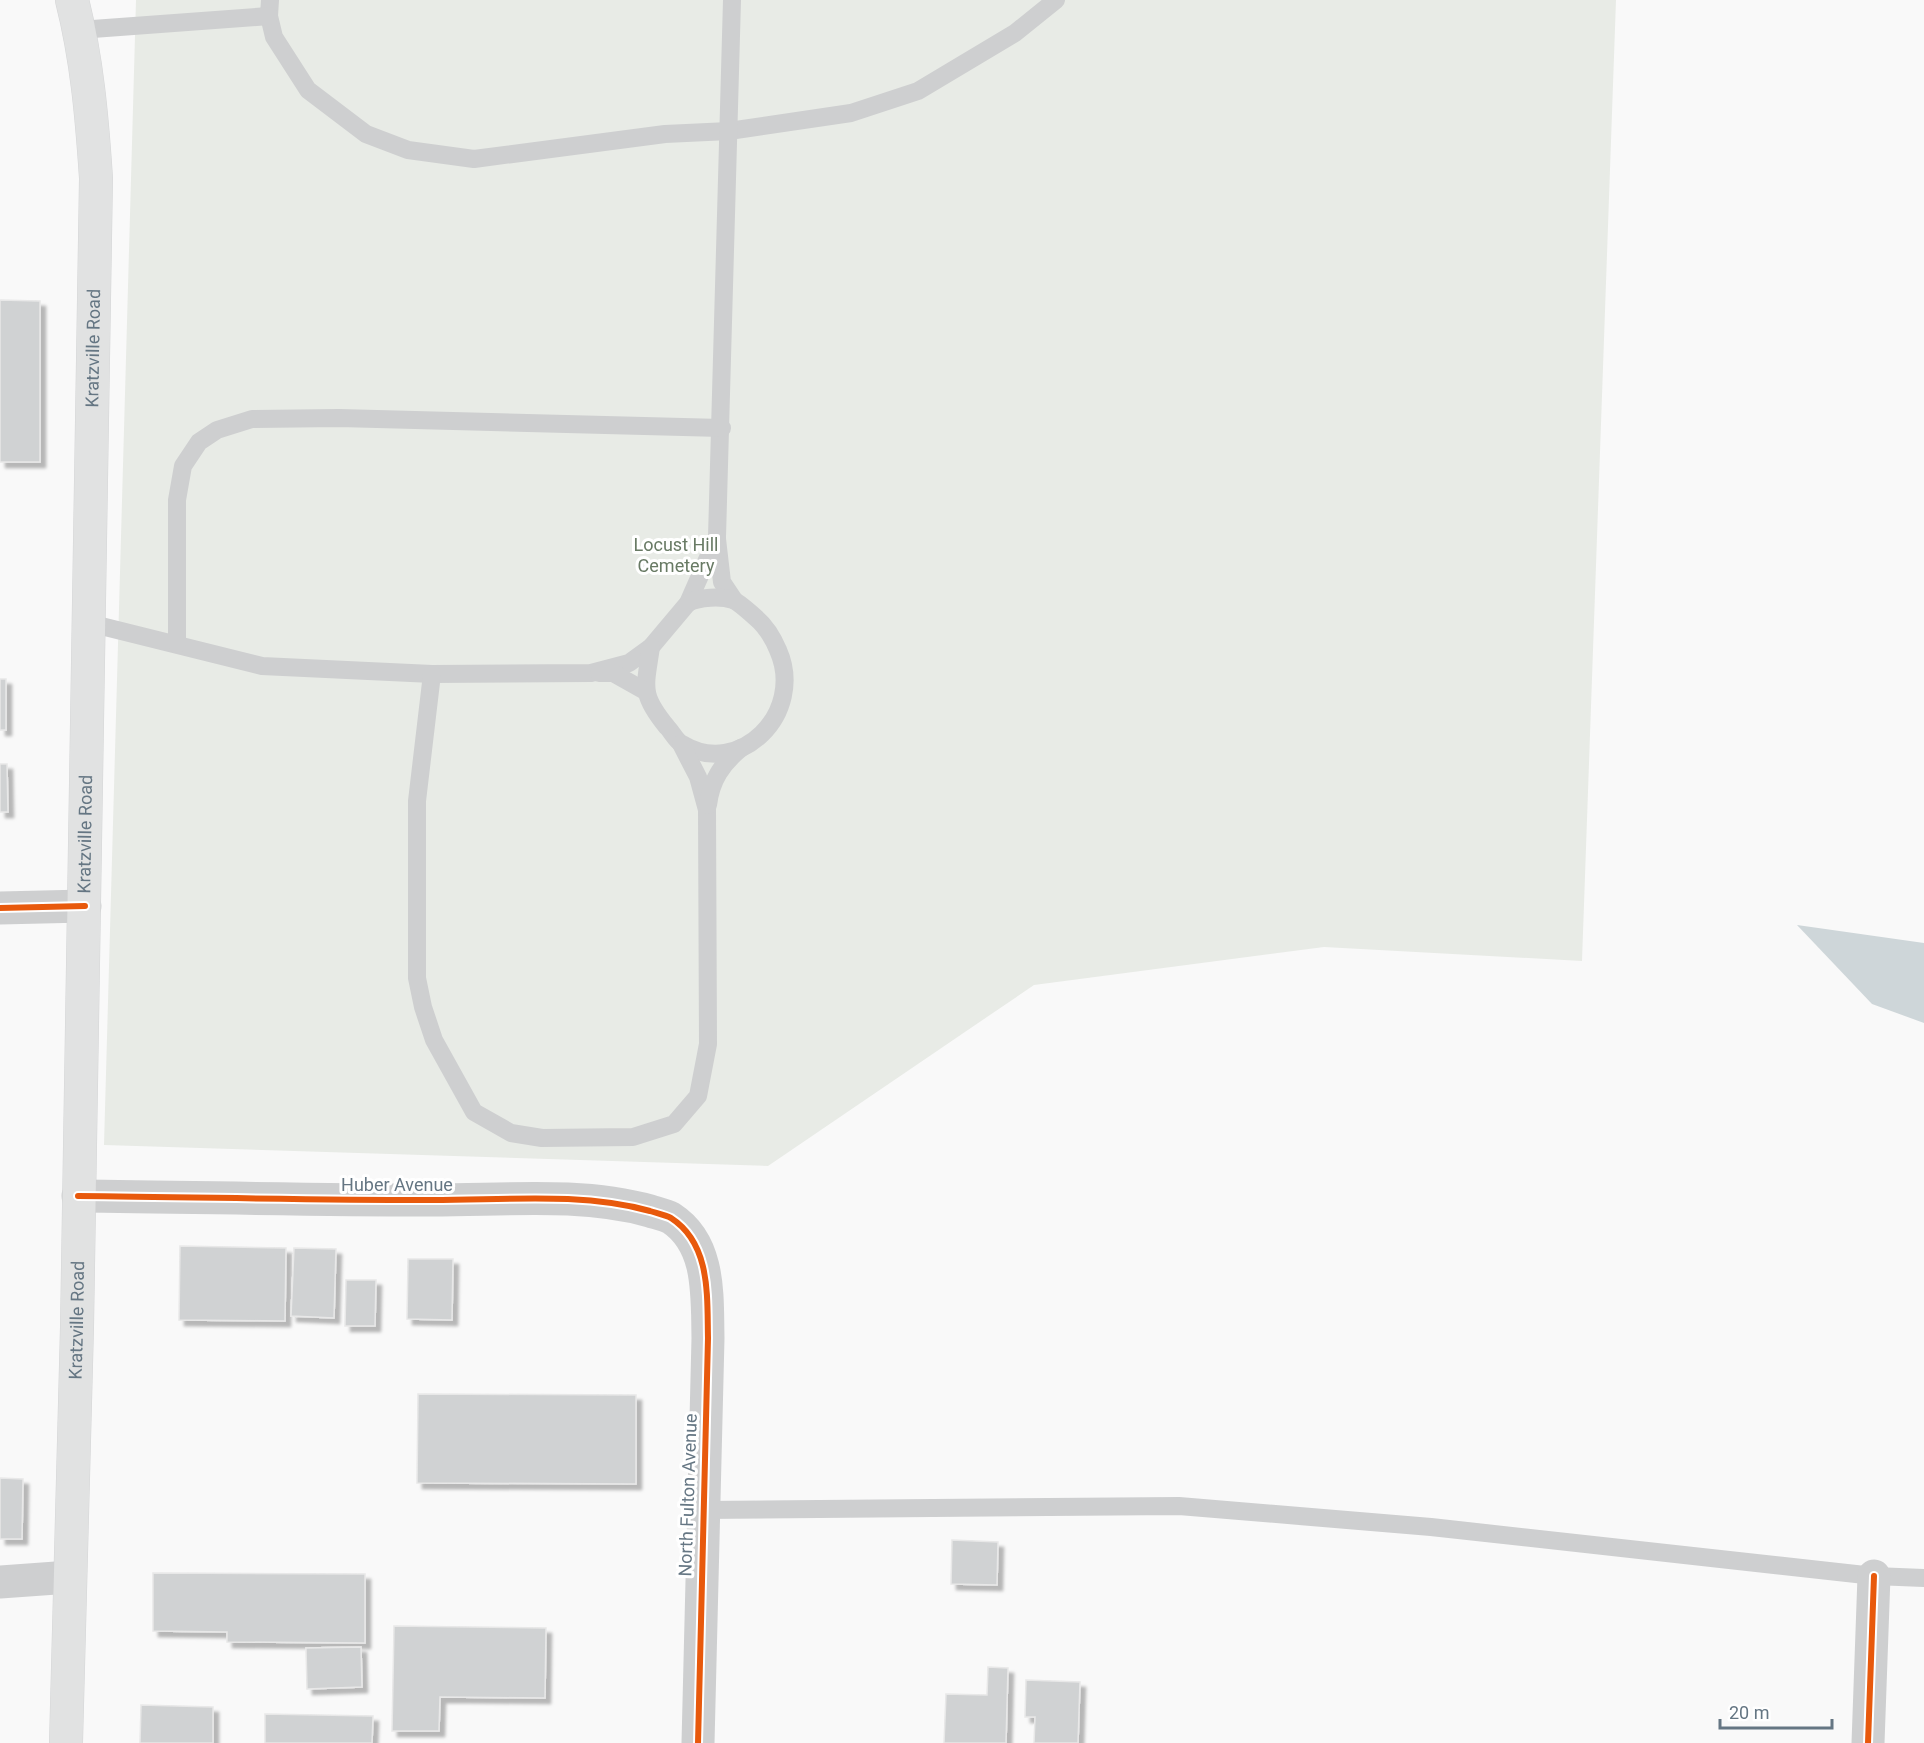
<svg xmlns="http://www.w3.org/2000/svg" width="1924" height="1743" font-family="Roboto,sans-serif">
  <style>
    .green { fill: #e8ebe6 }
    .water { fill: #ced6d9 }
    .building { fill: #d0d2d3; stroke: #e8e8e8; stroke-width: 1.5; filter: url(#shadow) }
    .lines { fill: none; stroke-linecap: round; stroke-linejoin: round }
    .secondary-casing { stroke: #d5d6d7; stroke-width: 34 }
    .service { stroke: #cecfd0; stroke-width: 18 }
    .minor { stroke: #cecfd0; stroke-width: 33 }
    .secondary { stroke: #e1e2e2; stroke-width: 33 }
    .cycleway-casing { stroke: #fff; stroke-width: 10 }
    .cycleway { stroke: #e8590c; stroke-width: 6 }
    .labels { text-anchor: middle; stroke-width: 6; stroke-linejoin: round; paint-order: stroke }
    .street-label { font-size: 18px; fill: #657683; stroke: #fff }
    .park-label { font-size: 18px; fill: #687a64; stroke: #fff }
  </style>
  <defs>
    <filter id="shadow"><feDropShadow dx="5.5" dy="5.5" stdDeviation="1.5" flood-color="#0004"/></filter>
  </defs>
  <rect width="100%" height="100%" fill="#f9f9f9"/>
  <path class="green" d="M 136,0 L 1616,0 L 1582,961 L 1324,947 L 1034,985 L 768,1166 L 104,1145 Z"/>
  <path class="water" d="M 1797,925 L 1924,943 L 1924,1023 L 1872,1004 Z"/>
  <g class="building">
    <path d="M 0,300 L 40,301 L 40,462 L 0,462 Z"/>
    <rect x="0" y="679" width="6" height="51"/>
    <path d="M 0,764 L 7,764 L 8,812 L 0,812 Z"/>
    <path d="M 180,1246 L 286,1248 L 285,1321 L 179,1320 Z"/>
    <path d="M 294,1248 L 336,1249 L 334,1318 L 291,1316 Z"/>
    <path d="M 408,1259 L 453,1259 L 452,1320 L 407,1319 Z"/>
    <path d="M 346,1280 L 376,1280 L 375,1326 L 345,1326 Z"/>
    <path d="M 418,1394 L 636,1395 L 636,1484 L 417,1483 Z"/>
    <path d="M 0,1478 L 23,1479 L 22,1539 L 0,1539 Z"/>
    <path d="M 952,1540 L 998,1542 L 997,1585 L 951,1584 Z"/>
    <path d="M 153,1573 L 365,1574 L 365,1643 L 227,1642 L 227,1632 L 153,1631 Z"/>
    <path d="M 394,1626 L 546,1628 L 545,1698 L 440,1697 L 439,1731 L 392,1731 Z"/>
    <path d="M 361,1647 L 362,1687 L 307,1689 L 306,1648 Z"/>
    <path d="M 988,1667 L 1008,1668 L 1006,1743 L 944,1743 L 946,1694 L 987,1695 Z"/>
    <path d="M 1026,1680 L 1080,1682 L 1078,1743 L 1034,1743 L 1035,1717 L 1025,1717 Z"/>
    <path d="M 141,1705 L 213,1707 L 213,1743 L 140,1743 Z"/>
    <path d="M 265,1714 L 373,1716 L 372,1743 L 265,1743 Z"/>
  </g>
  <g class="lines">
    <g class="secondary-casing">
      <g id="secondary">
        <path id="s1" d="M 66,1743 L 77,1327 L 96,178 C 92,118 87,59 72,0"/>
      </g>
    </g>
    <g class="service">
      <path d="M 270,0 L 269,16 L 274,37 L 308,90 L 366,134 L 408,150 L 474,159 L 665,134 L 729,131 L 851,113 L 918,91 L 1015,33 L 1056,0"/>
      <path d="M 79,30 L 269,16"/>
      <path d="M 717,539 L 722,582 L 734,600"/>
      <path d="M 89,623 L 262,666 L 432,674 L 591,673 L 629,663 L 651,647 L 688,603 L 717,537 L 732,0"/>
      <path d="M 177,644 L 177,500 L 183,466 L 199,442 L 217,430 L 252,419 L 339,418 L 722,428"/>
      <path d="M 651,647 C 645,688 640,694 667,727 C 672,732 676,741 682,744 C 739,779 806,713 778,650 C 773,638 766,626 755,617 C 749,612 740,603 733,600 C 721,596 699,597 688,603"/>
      <path d="M 599,673 L 613,673 L 645,691"/>
      <path d="M 432,674 L 417,801 L 417,978 L 423,1007 L 434,1040 L 474,1112 L 511,1133 L 542,1138 L 633,1137 L 674,1124 L 698,1096 L 708,1044 L 707,810 L 698,777 L 681,744"/>
      <path d="M 708,805 C 711,780 722,764 741,748"/>
      <path d="M 702,1510 L 1179,1506 L 1431,1527 L 1874,1576 L 1924,1578"/>
    </g>
    <g class="minor">
      <path d="M 0,908 L 85,906"/>
      <path d="M 78,1196 C 193,1197 308,1200 423,1200 C 497,1201 578,1191 650,1211 C 656,1213 665,1215 671,1218 C 711,1244 707,1296 708,1338 L 698,1743"/>
      <path d="M 0,1582 L 70,1577"/>
      <path d="M 1868,1743 L 1874,1576"/>
    </g>
    <use href="#secondary" class="secondary"/>
    <g class="cycleway-casing">
      <g id="cycleway">
        <path d="M 0,908 L 85,906"/>
        <path d="M 78,1196 C 193,1197 308,1200 423,1200 C 497,1201 578,1191 650,1211 C 656,1213 665,1215 671,1218 C 711,1244 707,1296 708,1338 L 698,1743"/>
        <path d="M 1868,1743 L 1874,1576"/>
      </g>
    </g>
    <use href="#cycleway" class="cycleway"/>
  </g>
  <g class="labels">
    <g class="street-label">
      <text dy="6" stroke="none"><textPath href="#s1" startOffset="1395">Kratzville Road</textPath></text>
      <text dy="6" stroke="none"><textPath href="#s1" startOffset="909">Kratzville Road</textPath></text>
      <text x="397" y="1191">Huber Avenue</text>
      <text dy="6" stroke="none"><textPath href="#s1" startOffset="423">Kratzville Road</textPath></text>
      <text transform="translate(688 1495) rotate(-88)" y="6">North Fulton Avenue</text>
    </g>
    <g class="park-label">
      <text x="676" y="551">Locust Hill<tspan x="676" dy="21">Cemetery</tspan></text>
    </g>
  </g>
  <path d="M1720 1719v9h112v-9" fill="none" stroke="#657683" stroke-width="3"/>
  <text x="1729" y="1719" font-size="18" fill="#657683" stroke="#ffffff" stroke-width="4.5" paint-order="stroke">20 m</text>
</svg>
